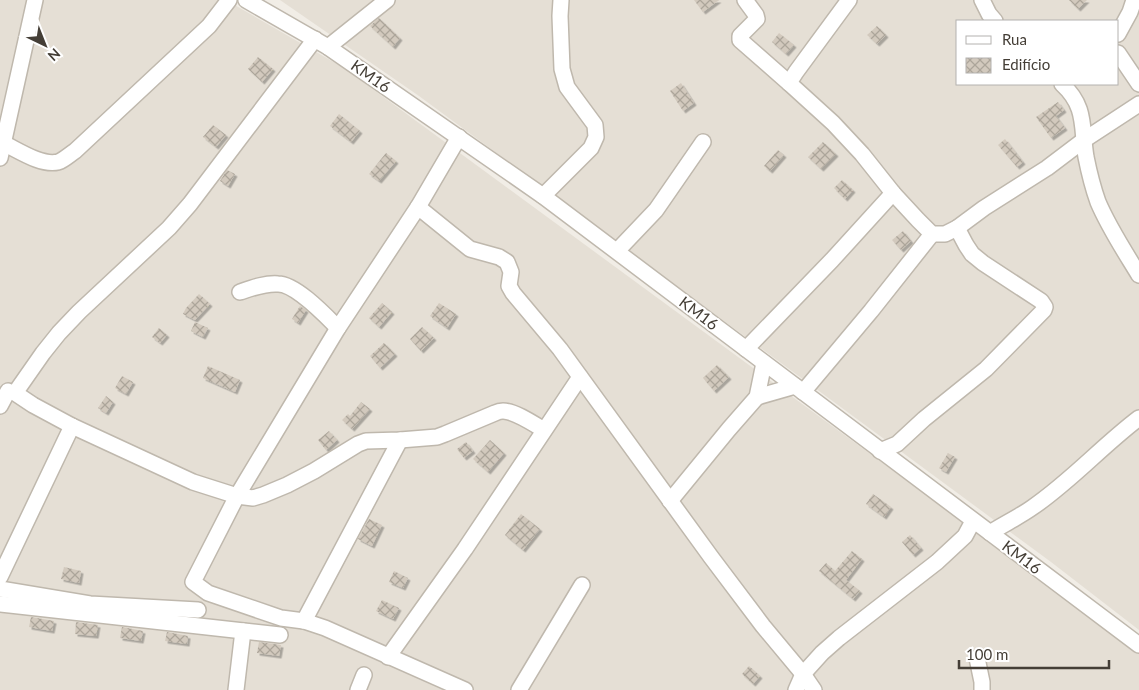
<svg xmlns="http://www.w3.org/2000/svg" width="1139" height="690" font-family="Lato,sans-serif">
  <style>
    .residential { fill: #e5dfd5; fill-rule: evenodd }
    .building { fill: url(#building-cross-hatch); filter: url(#shadow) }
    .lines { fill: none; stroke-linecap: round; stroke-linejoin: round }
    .minor-casing { stroke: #bfb8ad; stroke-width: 18 }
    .minor { stroke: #fff; stroke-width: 15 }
    .labels { text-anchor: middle; stroke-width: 4; stroke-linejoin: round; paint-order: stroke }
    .street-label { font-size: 16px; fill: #443e36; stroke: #fff }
  </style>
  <defs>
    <pattern id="building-cross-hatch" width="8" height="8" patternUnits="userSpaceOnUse" patternTransform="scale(1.25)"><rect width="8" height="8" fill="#d2c9bd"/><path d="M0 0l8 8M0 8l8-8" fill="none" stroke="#aca59a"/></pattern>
    <filter id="shadow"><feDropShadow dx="2.5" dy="2.5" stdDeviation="0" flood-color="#0004"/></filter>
  </defs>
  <rect width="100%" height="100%" fill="#f1ede6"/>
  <g class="residential">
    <path d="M 0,0 L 226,0 L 344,68 L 1139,651 L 1139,690 L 0,690 Z"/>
    <path d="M 280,0 L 1139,0 L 1139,630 L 1051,562 L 419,96 ZM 958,21 L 1118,21 L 1118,84 L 958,84 Z"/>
  </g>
  <g class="building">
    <path d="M 694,0 L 719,0 L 703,12 Z"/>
    <path d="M 1069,0 L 1087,0 L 1078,9 Z"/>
    <path d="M 379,18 L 400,38 L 393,47 L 370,26 Z"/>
    <path d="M 877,26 L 886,35 L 877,44 L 867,35 Z"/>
    <path d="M 779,33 L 794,45 L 786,54 L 772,42 Z"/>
    <path d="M 258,57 L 273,69 L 262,82 L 248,69 Z"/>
    <path d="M 681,83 L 694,103 L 683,111 L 670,91 Z"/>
    <path d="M 1058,102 L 1064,110 L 1056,116 L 1065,128 L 1051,138 L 1036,117 Z"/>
    <path d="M 339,114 L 360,131 L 351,142 L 330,126 Z"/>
    <path d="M 213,125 L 226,135 L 216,147 L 203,137 Z"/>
    <path d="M 1005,139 L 1023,162 L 1017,167 L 998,145 Z"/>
    <path d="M 823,142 L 836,154 L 821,169 L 808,157 Z"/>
    <path d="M 778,150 L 784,155 L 770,171 L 764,166 Z"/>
    <path d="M 386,153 L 396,161 L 379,181 L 369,174 Z"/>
    <path d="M 227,170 L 235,174 L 228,186 L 220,181 Z"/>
    <path d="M 842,180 L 853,190 L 845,199 L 834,188 Z"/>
    <path d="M 903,231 L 911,241 L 901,250 L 892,240 Z"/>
    <path d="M 199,294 L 210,304 L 195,320 L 183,314 L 186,308 Z"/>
    <path d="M 382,303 L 392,312 L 379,327 L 369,318 Z"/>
    <path d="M 439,303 L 456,314 L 447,328 L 430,316 Z"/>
    <path d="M 300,306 L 306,310 L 298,323 L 292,319 Z"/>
    <path d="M 195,322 L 208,328 L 203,337 L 191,331 Z"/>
    <path d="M 422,327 L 434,338 L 421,351 L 410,339 Z"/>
    <path d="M 159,328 L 167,335 L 160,343 L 152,337 Z"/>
    <path d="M 384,343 L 395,354 L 380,368 L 370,356 Z"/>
    <path d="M 717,365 L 729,377 L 714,391 L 703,378 Z"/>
    <path d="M 208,366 L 240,380 L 235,392 L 203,378 Z"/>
    <path d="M 122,376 L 133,382 L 126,394 L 115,388 Z"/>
    <path d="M 106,396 L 113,402 L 106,413 L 98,408 Z"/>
    <path d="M 361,402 L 370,409 L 352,429 L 342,420 L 348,414 L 350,416 Z"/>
    <path d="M 329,431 L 337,440 L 326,450 L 318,440 Z"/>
    <path d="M 490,440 L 504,453 L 488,472 L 473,459 Z"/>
    <path d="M 466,442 L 473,451 L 464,458 L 457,449 Z"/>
    <path d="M 948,453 L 955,457 L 946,472 L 939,468 Z"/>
    <path d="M 873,494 L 891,507 L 884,517 L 866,504 Z"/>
    <path d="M 521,514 L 540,529 L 523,550 L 505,535 Z"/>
    <path d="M 369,519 L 382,525 L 372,546 L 358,539 Z"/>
    <path d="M 910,535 L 921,548 L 913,555 L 902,542 Z"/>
    <path d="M 852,551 L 862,559 L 846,580 L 860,591 L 853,599 L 819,571 L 826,563 L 835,571 Z"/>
    <path d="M 64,567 L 81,571 L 79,583 L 61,579 Z"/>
    <path d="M 394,571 L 408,578 L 403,588 L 389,582 Z"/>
    <path d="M 382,600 L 399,608 L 393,619 L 376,611 Z"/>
    <path d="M 31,617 L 54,621 L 52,631 L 29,627 Z"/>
    <path d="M 76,622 L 98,625 L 96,636 L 75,634 Z"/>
    <path d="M 122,627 L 143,631 L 141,641 L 120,638 Z"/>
    <path d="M 167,632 L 188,636 L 187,644 L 165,641 Z"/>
    <path d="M 259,642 L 281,645 L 279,656 L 257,653 Z"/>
    <path d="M 749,666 L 760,676 L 753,684 L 742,674 Z"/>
  </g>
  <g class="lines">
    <g class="minor-casing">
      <g id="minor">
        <path d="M 246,0 L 328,47 L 543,196 L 1139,645"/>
        <path d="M 745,0 L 756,15 L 757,19 L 740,36 L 740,40 L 789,83"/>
        <path d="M 849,0 L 796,72 L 789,83 L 833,123 L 862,154 L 893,193 L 918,220 L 932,234 L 945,234 L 957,228 L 984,208 L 1047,168 L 1084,140 L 1139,104"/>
        <path d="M 982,0 L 989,14 L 995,21"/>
        <path d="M 1118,34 L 1130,12 L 1134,0"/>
        <path d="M 315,39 L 190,204 L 169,228 L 79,312 L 59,333 L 43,353 L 15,393 L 33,405 L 72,426 L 193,482 L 237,496 L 253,498 L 263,495 L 287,485 L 314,471 L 358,444 L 366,441 L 400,440 L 437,437 L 445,434 L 495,413 C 497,412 500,411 503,411 C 515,411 534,424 544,430"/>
        <path d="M 328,47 L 387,0"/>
        <path d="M 1118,53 L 1139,84"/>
        <path d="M 1062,84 C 1087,107 1081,127 1086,157 C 1089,172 1093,188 1098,202 C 1109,228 1125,252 1139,275"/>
        <path d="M 459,137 L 418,207 L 338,328 L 237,496 L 193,582 L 208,593 L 281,618 L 304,621 L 325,628 L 465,690"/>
        <path d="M 3,143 C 18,150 41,166 58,162 C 64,160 69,155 75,151 L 209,26 L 229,0"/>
        <path d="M 0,158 L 35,0"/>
        <path d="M 543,196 L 591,148 L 596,137 L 595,125 L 567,87 L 562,69 L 560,16 L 561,0"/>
        <path d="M 418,207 L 470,249 L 499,257 L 507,262 L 511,272 L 509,286 L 513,293 L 560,349 L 711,557 L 763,626 L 803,674 L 814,690"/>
        <path d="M 617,251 L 656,210 L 703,142"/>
        <path d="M 240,292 C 252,288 265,283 278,284 C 296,284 326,316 338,328"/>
        <path d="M 746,349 L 832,260 L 893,193"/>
        <path d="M 803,392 L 871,311 L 932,234"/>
        <path d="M 757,397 L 795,386"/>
        <path d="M 0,406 L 8,391"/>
        <path d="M 880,451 L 897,444 L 924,419 L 986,369 L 1044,310 L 1045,307 L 1041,301 L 983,263 L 972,254 L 966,245 L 957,228"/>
        <path d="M 670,501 L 729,429 L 757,397 L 764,363"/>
        <path d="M 990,533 C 1004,524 1019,517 1033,507 C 1071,481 1102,446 1139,418"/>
        <path d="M 0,577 L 72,426"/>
        <path d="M 0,589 L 90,604 L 198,610"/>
        <path d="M 0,604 L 280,635"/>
        <path d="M 304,621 L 400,440"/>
        <path d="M 388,657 L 465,549 L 580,377"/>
        <path d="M 977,658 L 982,682 L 982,690"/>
        <path d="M 236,690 L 243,631"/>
        <path d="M 358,690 L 364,675"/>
        <path d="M 519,690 L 582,585"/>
        <path d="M 796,690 L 803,674 L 822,653 L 839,638 L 937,562 L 965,536 L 973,521"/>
      </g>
    </g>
    <use href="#minor" class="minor"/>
  </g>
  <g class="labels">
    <g class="street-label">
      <text transform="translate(371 76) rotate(35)" y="6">KM16</text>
      <text transform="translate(699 313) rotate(37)" y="6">KM16</text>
      <text transform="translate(1022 557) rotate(37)" y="6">KM16</text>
    </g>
  </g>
  <rect x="956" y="20" width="162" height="65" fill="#ffffff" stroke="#b4b2af"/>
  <rect x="966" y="36" width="25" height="8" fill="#ffffff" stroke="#b4b2af"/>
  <text x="1002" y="45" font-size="15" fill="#443e36">Rua</text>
  <rect x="966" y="58" width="25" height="15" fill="url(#building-cross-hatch)" stroke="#b4b2af"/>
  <text x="1002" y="70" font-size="15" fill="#443e36">Edifício</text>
  <g transform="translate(45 45) rotate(137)" stroke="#ffffff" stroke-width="4" paint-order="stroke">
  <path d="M0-4L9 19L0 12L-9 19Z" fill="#443e36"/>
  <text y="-8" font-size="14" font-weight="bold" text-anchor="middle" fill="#443e36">N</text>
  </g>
  <path d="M959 660v8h150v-8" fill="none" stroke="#443e36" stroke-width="2.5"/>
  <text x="966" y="660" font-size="15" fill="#443e36" stroke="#ffffff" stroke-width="4" paint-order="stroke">100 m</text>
</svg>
